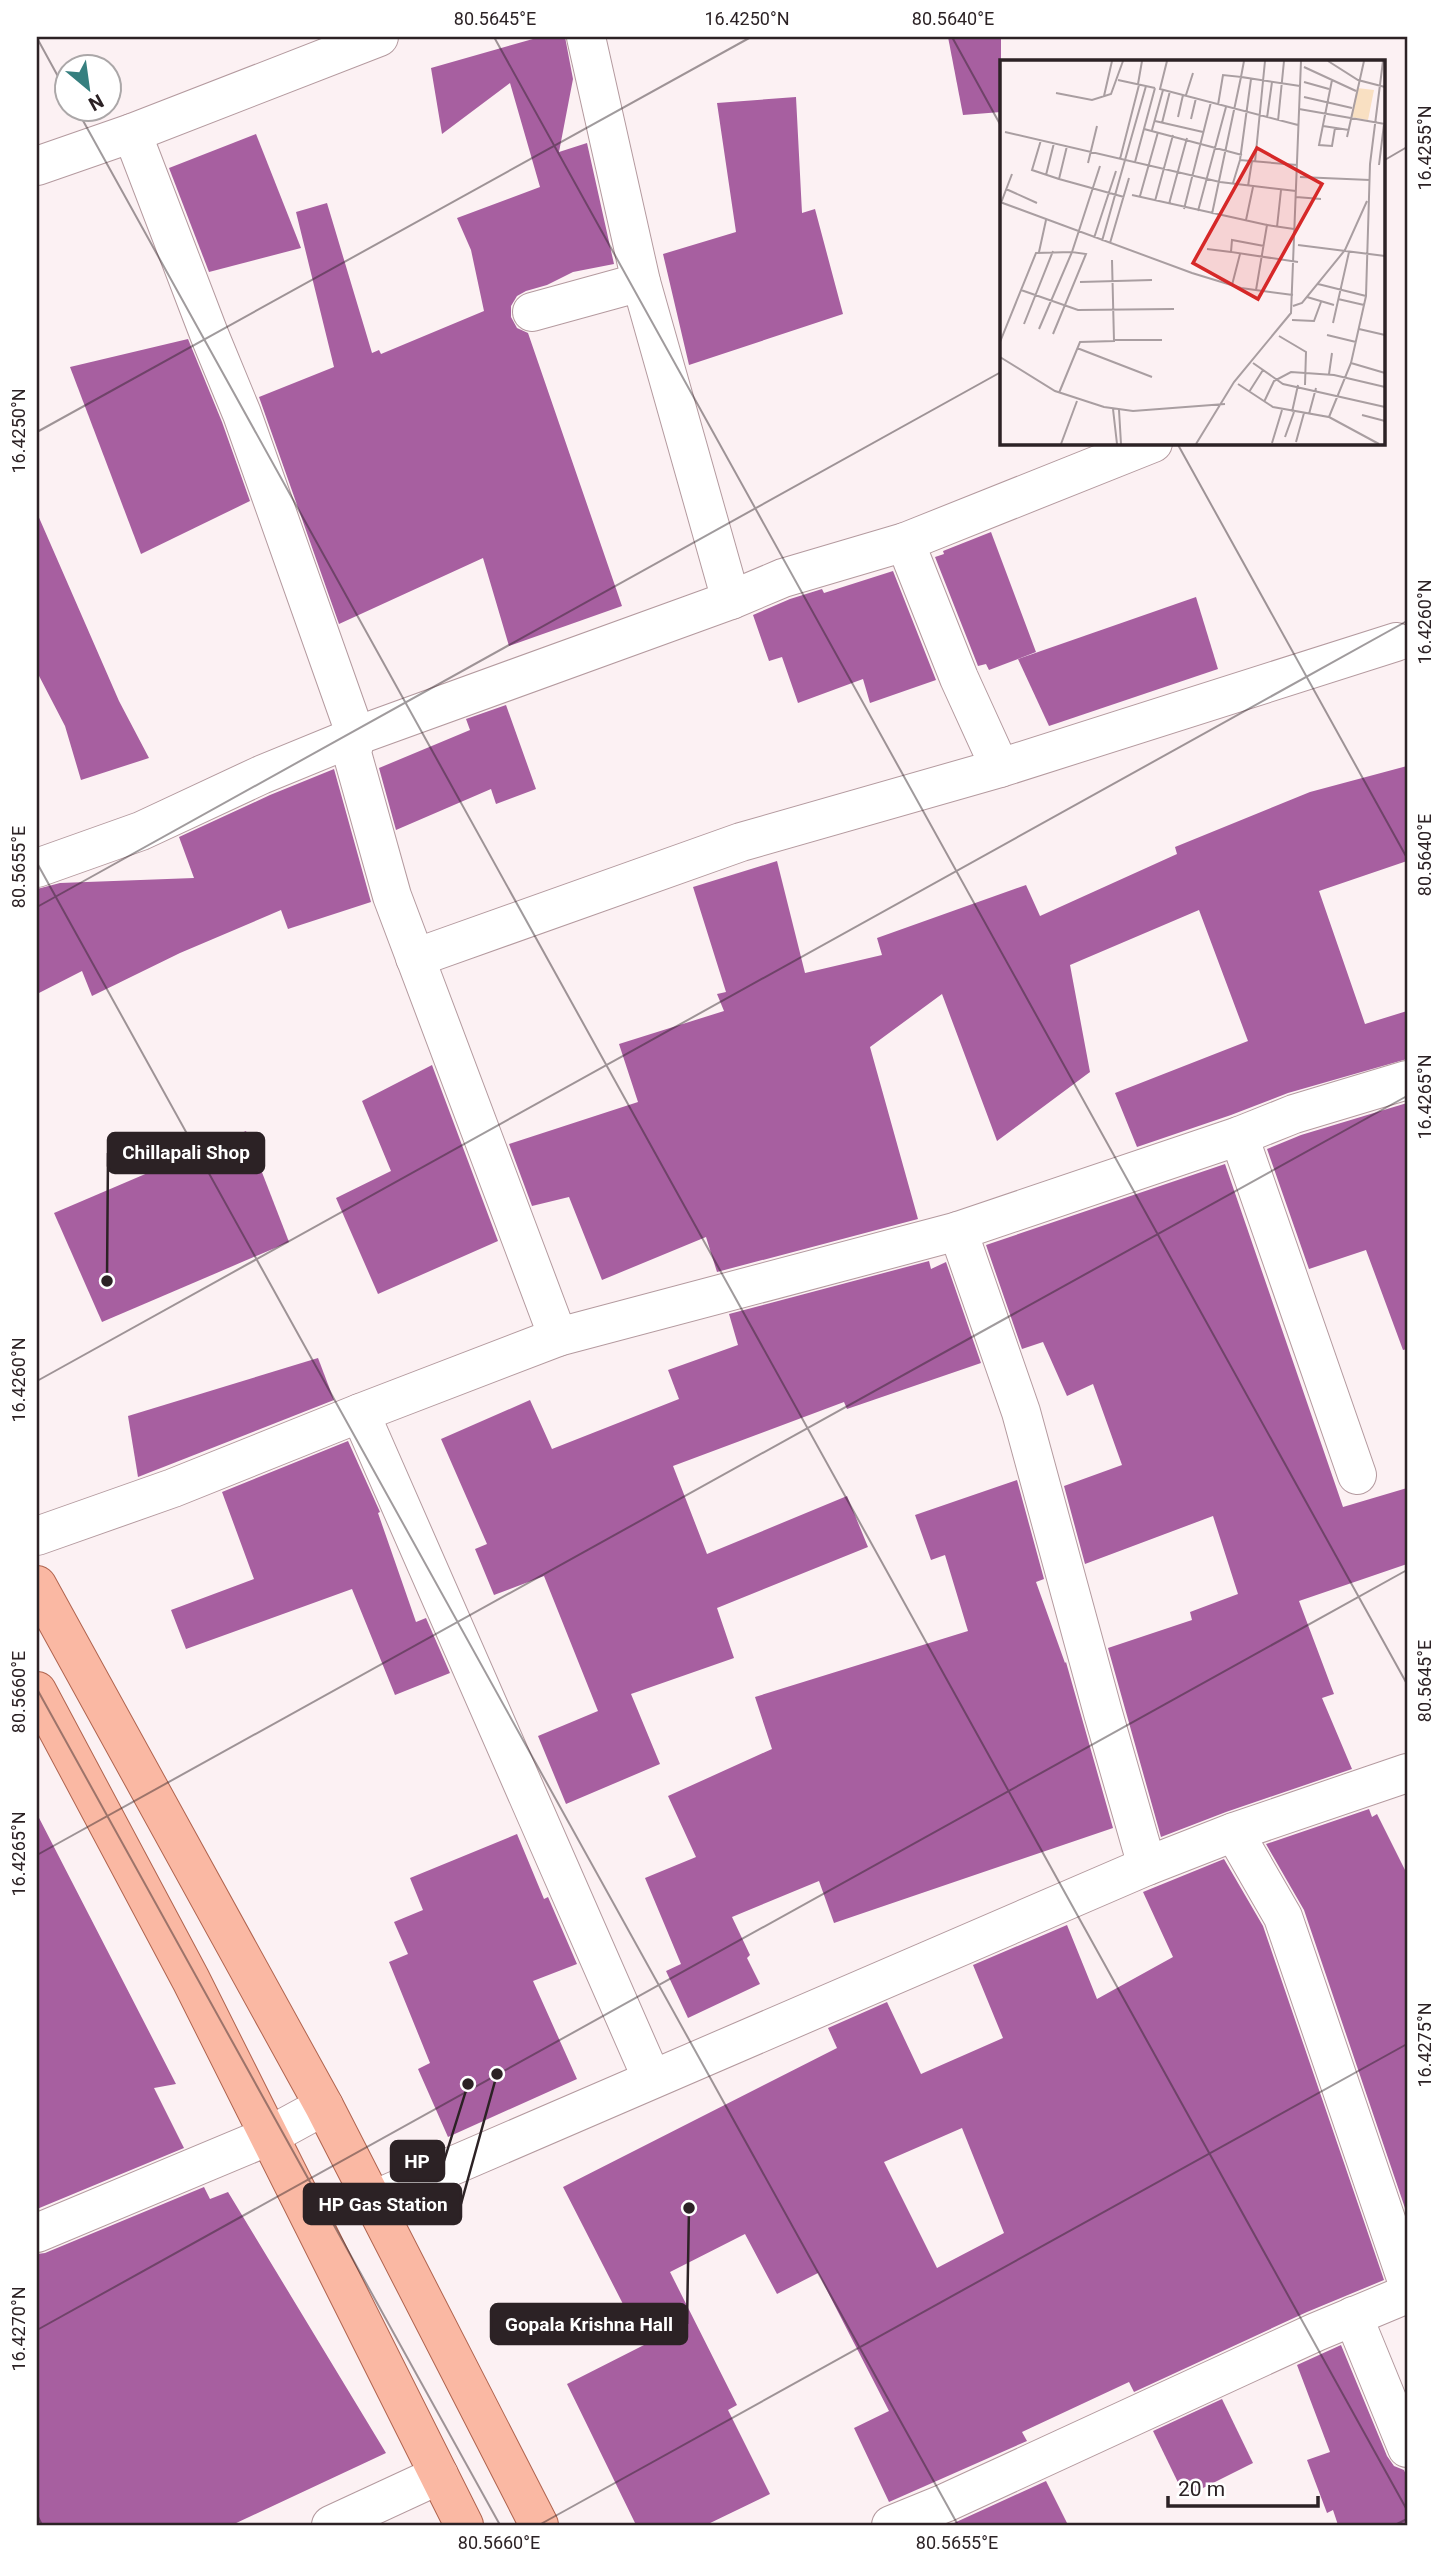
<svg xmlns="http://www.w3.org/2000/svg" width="1444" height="2562" font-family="Roboto,sans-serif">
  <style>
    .building { fill: #a75fa0; fill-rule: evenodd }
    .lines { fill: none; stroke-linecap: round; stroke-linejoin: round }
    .minor-casing { stroke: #b49a9f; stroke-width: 40 }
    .primary-casing { stroke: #b0644f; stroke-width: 40 }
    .minor { stroke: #fff; stroke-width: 38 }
    .primary { stroke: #fab8a3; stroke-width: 38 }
    .ticks { fill: none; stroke: #2c2225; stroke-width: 2; stroke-opacity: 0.45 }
    .inset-road { fill: none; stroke: #a99ea1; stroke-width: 2 }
    .view { fill: #d62828; fill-opacity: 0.15; stroke: #d62828; stroke-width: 3.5 }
    .inset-edge { fill: none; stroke: #2c2225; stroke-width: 3.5 }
    .leader { fill: none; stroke: #2c2225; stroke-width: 2.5 }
    .callout-dot { fill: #2c2225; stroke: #fff; stroke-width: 2.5 }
    .callout { fill: #2c2225; stroke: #2c2225; stroke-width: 2.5 }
    .callout-label { font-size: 19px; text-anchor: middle; font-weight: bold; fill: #fff }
    .neatline { fill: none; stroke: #2c2225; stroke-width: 2.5 }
    .ticks-label { font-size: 18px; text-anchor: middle; fill: #2c2225 }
  </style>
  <rect width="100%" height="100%" fill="#fcf1f3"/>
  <g class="building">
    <path d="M 540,37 L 565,37 L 573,79 L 559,152 L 587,143 L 614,264 L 573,272 L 547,285 L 526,291 L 517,296 L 511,306 L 511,317 L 517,328 L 528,333 L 622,606 L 509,646 L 483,558 L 339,624 L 259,397 L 334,367 L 296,212 L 327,203 L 372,353 L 379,350 L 381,354 L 484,311 L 471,250 L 457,218 L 540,187 L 510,83 L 442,134 L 431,68 Z"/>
    <path d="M 948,37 L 1001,37 L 1001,112 L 963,115 Z"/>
    <path d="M 796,97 L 802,213 L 815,209 L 843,314 L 689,365 L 663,254 L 736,232 L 717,103 Z"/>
    <path d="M 256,134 L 301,248 L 209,272 L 169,168 Z"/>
    <path d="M 188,339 L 222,422 L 250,501 L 141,554 L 70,367 Z"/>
    <path d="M 37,513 L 119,701 L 149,758 L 81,780 L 65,726 L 37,672 Z"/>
    <path d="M 991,532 L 1036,652 L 989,670 L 986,664 L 978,666 L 935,557 L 944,554 L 943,551 Z"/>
    <path d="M 893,571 L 936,680 L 870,703 L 863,679 L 798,703 L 782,657 L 769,661 L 753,615 L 790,599 L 822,589 L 824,593 Z"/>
    <path d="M 1196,597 L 1218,669 L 1049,726 L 1018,659 Z"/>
    <path d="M 506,705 L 536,789 L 496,804 L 491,789 L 396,830 L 379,768 L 470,730 L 466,719 Z"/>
    <path d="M 1407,766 L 1407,861 L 1319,891 L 1365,1024 L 1407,1011 L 1407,1059 L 1288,1093 L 1231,1115 L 1137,1147 L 1115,1093 L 1248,1041 L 1199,910 L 1070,965 L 1090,1072 L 997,1141 L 942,994 L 870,1047 L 918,1219 L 717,1272 L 706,1237 L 602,1280 L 569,1197 L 532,1206 L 509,1144 L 638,1102 L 619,1044 L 724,1011 L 717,994 L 726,992 L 693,887 L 777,861 L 805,973 L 882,955 L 877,938 L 1026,885 L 1040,916 L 1177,854 L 1175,847 L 1310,792 Z"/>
    <path d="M 334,769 L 371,902 L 288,929 L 281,910 L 180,953 L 92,996 L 82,971 L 37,994 L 37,889 L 60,883 L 194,878 L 179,837 L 270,795 Z"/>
    <path d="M 432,1065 L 498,1241 L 378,1294 L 336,1198 L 391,1171 L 362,1101 Z"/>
    <path d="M 1407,1103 L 1407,1349 L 1403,1350 L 1366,1250 L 1309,1269 L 1267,1149 L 1301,1135 Z"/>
    <path d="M 246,1131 L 289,1242 L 102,1322 L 54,1213 Z"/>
    <path d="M 1225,1164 L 1343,1507 L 1407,1488 L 1407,1564 L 1299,1601 L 1334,1694 L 1322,1698 L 1352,1769 L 1226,1812 L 1161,1837 L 1108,1648 L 1192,1620 L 1190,1612 L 1238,1594 L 1213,1516 L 1085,1564 L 1064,1486 L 1122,1465 L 1093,1384 L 1067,1396 L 1043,1342 L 1022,1349 L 986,1245 Z"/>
    <path d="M 929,1261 L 931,1269 L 946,1262 L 981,1363 L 847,1409 L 844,1402 L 673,1466 L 707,1554 L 847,1496 L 868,1547 L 717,1608 L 734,1658 L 631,1694 L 660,1764 L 566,1804 L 538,1736 L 598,1711 L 544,1576 L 494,1595 L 475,1549 L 487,1544 L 441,1439 L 530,1400 L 552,1449 L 679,1399 L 668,1370 L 738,1345 L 729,1314 Z"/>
    <path d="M 318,1358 L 334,1400 L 138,1477 L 128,1416 Z"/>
    <path d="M 348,1441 L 380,1512 L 378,1513 L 416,1622 L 426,1618 L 450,1673 L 395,1695 L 352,1589 L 186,1649 L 171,1610 L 254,1579 L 222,1492 Z"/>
    <path d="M 1017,1480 L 1044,1579 L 1036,1582 L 1065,1663 L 1066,1662 L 1113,1828 L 834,1923 L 819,1881 L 732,1917 L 750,1955 L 747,1958 L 760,1984 L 688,2018 L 666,1971 L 681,1964 L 645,1878 L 696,1857 L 668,1796 L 772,1749 L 755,1697 L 968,1631 L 945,1555 L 931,1560 L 915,1515 Z"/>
    <path d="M 1369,1809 L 1372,1817 L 1377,1814 L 1407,1874 L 1407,2214 L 1304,1910 L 1266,1844 Z"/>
    <path d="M 37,1814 L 176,2084 L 154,2088 L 184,2148 L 37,2209 Z"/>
    <path d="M 517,1834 L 544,1899 L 548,1897 L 577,1964 L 533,1981 L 577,2079 L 448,2137 L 418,2069 L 430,2063 L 389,1962 L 408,1954 L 394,1922 L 423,1910 L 410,1878 Z"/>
    <path d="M 1224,1859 L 1263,1926 L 1384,2280 L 1307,2312 L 1134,2392 L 1129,2382 L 1022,2432 L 1027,2441 L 889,2502 L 854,2428 L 889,2411 L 818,2273 L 777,2294 L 745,2234 L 670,2272 L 737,2405 L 728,2410 L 770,2494 L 706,2525 L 636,2525 L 567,2384 L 644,2345 L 563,2187 L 837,2048 L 828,2028 L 887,2002 L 921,2074 L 1003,2038 L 973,1965 L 1067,1925 L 1097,1999 L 1173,1957 L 1143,1892 ZM 962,2128 L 1004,2233 L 937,2268 L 884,2162 Z"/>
    <path d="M 204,2187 L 210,2199 L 228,2192 L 386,2453 L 232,2525 L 37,2525 L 37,2254 L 45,2253 Z"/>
    <path d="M 1341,2345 L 1387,2456 L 1394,2466 L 1404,2470 L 1407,2477 L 1407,2525 L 1338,2525 L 1333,2510 L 1327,2513 L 1307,2460 L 1330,2452 L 1297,2365 Z"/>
    <path d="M 1222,2399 L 1253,2463 L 1185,2497 L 1153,2431 Z"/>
    <path d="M 1046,2481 L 1068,2525 L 948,2525 L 954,2523 Z"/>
  </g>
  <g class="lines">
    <g class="minor-casing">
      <g id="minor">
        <path d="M 586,37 L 641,282 L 731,600"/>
        <path d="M 37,166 L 132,133 L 379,37"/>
        <path d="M 532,312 L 641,282"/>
        <path d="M 905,542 L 1153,443"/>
        <path d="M 1000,768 L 1396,642"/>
        <path d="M 37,868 L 141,831 L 261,775 L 356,736 L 731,600 L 783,578 L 905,542 L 959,678 L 1000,768 L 741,842 L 415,958"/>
        <path d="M 1239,1136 L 1357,1475"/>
        <path d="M 958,1231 L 1021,1412 L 1103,1713 L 1147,1866"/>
        <path d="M 558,1337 L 958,1231 L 1239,1136 L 1294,1114 L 1407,1080"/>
        <path d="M 360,1413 L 652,2079"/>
        <path d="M 37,1536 L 173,1488 L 360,1413 L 558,1337 L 392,896 L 352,753 L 356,736 L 242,414 L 209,334 L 132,133"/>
        <path d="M 1234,1832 L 1283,1917 L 1407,2281"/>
        <path d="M 371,2201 L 1147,1866 L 1234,1832 L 1407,1773"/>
        <path d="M 37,2233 L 269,2136 L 324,2106"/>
        <path d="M 1353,2316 L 1407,2448"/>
        <path d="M 331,2525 L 439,2475"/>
        <path d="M 891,2525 L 945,2503 L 1316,2332 L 1407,2294"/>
      </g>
    </g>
    <g class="primary-casing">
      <g id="primary">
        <path d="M 37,1585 L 324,2106 L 539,2525"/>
        <path d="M 37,1691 L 191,1980 L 464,2525"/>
      </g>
    </g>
    <use href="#minor" class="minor"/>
    <use href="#primary" class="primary"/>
  </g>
  <path class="ticks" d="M 494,37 L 1407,1684M 952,37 L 1001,126M 37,38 L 66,91M 76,108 L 1407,2510M 1383,161 L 1407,147M 37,432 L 751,37M 1177,443 L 1407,858M 37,863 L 958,2525M 37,907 L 1001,372M 37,1381 L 1407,621M 37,1689 L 500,2525M 37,1855 L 1407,1096M 37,2330 L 1407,1570M 37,2515 L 42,2525M 539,2525 L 1407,2044M 1395,2525 L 1407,2519"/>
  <g transform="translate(1000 60)">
    <rect width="385" height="385" fill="#fcf1f3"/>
    <path d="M 357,28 L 374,30 L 368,60 L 351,57 Z" fill="#f9e0c2"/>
    <path class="inset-road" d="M 167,1 L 160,29 L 298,65M 328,1 L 358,20 L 385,27M 304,7 L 356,31M 118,20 L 155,28M 332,20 L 319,85 L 332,86 L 335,68M 304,22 L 329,29M 138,24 L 142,1M 56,33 L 92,40 L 111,34 L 123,1M 186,35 L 193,13M 104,36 L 112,1M 304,37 L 352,48M 218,45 L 223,15 L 241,17 L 244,1M 299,49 L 385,64M 178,57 L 183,35M 267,58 L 272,22M 191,59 L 196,38M 155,61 L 203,72M 278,61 L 284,1M 162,63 L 170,31M 323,66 L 349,70M 144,69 L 242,95M 152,70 L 163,30M 5,72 L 220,122 L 296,131M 347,77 L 364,1M 41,80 L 32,110 L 59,119M 67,86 L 59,119 L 124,137M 120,99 L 139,25M 240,100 L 251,19M 135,102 L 155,28M 255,102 L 265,1M 88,103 L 97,66M 379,105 L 384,64M 46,115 L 54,83M 300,117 L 370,120M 233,123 L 240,100 L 297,105M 248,126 L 252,101M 6,129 L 37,143M 132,135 L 267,165M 140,136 L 158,72M 296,137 L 321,139M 155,141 L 173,75M 0,142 L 192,213 L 241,228 L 293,235M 1,143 L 12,114M 169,144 L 187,78M 184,149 L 211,42M 198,151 L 226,47M 212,154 L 241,17 L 300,26M 246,160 L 253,127M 277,167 L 281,130M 94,178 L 116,111M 102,181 L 146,26M 110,183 L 129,118M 298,185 L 385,196M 264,186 L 232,180 L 231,192 L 298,202M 207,189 L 231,192M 39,192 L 46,160M 80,222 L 152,220M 318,224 L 366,236M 232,225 L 240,194M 21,230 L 78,250 L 174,249M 256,230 L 267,165 L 294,169M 307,237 L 334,245M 338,239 L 364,245M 293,246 L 302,243 L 345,190 L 367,141M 292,260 L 314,261 L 321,242M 333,263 L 349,192M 24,264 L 53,191M 39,269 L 72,192 L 86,194 L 53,274M 359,269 L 385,275M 327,275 L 356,282M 279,276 L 306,292 L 305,325M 114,280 L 162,280M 0,282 L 36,193 L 72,192 L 100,106M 77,288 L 152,317M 0,297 L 55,331 L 104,347 L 133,351 L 225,344M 253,303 L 283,324 L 385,347M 351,303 L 385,313M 329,314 L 332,293M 238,324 L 273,347 L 329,357 L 351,303 L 366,236 L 370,104 L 383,1M 249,332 L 263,310M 59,333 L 80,282 L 114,281 L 112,200M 264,342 L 274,321 L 291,312 L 334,315 L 385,327M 113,349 L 117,384M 119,350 L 121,384M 292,352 L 298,325M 309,354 L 316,328M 362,355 L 385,361M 329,357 L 379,384M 285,377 L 294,352M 296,382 L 304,353M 272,383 L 282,350M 61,384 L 77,341M 196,384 L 234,322 L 291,253 L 301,1"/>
    <path class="view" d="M 257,88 L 322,124 L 258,239 L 193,203 Z"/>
    <rect width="385" height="385" class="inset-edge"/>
  </g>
  <path class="leader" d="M107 1281L108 1153M468 2084L444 2161M497 2074L461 2204M689 2208L687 2324"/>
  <g class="callout-dot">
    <circle cx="107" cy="1281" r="7"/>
    <circle cx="468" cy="2084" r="7"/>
    <circle cx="497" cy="2074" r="7"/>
    <circle cx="689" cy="2208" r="7"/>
  </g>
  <g class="callout">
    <rect x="108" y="1133" width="156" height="40" rx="7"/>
    <rect x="391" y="2141" width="53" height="40" rx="7"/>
    <rect x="304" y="2184" width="157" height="40" rx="7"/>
    <rect x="491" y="2304" width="196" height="40" rx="7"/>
  </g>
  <g class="callout-label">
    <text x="186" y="1159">Chillapali Shop</text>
    <text x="417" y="2168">HP</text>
    <text x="383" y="2211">HP Gas Station</text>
    <text x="589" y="2331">Gopala Krishna Hall</text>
  </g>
  <rect width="1444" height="2562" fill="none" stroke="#ffffff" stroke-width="77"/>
  <g transform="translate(88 88) rotate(151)"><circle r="33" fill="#ffffff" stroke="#aba7a8" stroke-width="2"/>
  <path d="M0-5L12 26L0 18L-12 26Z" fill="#367f7f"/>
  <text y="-10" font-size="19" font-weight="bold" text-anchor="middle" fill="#2c2225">N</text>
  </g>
  <path d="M1168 2496v10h150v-10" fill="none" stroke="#2c2225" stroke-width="3.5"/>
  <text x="1178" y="2496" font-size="21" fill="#2c2225" stroke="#ffffff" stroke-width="5" paint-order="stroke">20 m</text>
  <rect x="38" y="38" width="1368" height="2486" class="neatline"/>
  <g class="ticks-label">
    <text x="495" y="25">80.5645°E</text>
    <text x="747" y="25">16.4250°N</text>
    <text x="953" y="25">80.5640°E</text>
    <text transform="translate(1425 148) rotate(-90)" y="6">16.4255°N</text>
    <text transform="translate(19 431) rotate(-90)" y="6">16.4250°N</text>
    <text transform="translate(1425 622) rotate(-90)" y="6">16.4260°N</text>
    <text transform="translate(1425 855) rotate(-90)" y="6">80.5640°E</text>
    <text transform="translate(19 867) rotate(-90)" y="6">80.5655°E</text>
    <text transform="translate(1425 1097) rotate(-90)" y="6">16.4265°N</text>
    <text transform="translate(19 1380) rotate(-90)" y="6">16.4260°N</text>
    <text transform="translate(1425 1681) rotate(-90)" y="6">80.5645°E</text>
    <text transform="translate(19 1692) rotate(-90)" y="6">80.5660°E</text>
    <text transform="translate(19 1854) rotate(-90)" y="6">16.4265°N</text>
    <text transform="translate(1425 2045) rotate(-90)" y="6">16.4275°N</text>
    <text transform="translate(19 2329) rotate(-90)" y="6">16.4270°N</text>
    <text x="499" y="2549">80.5660°E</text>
    <text x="957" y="2549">80.5655°E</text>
  </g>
</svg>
